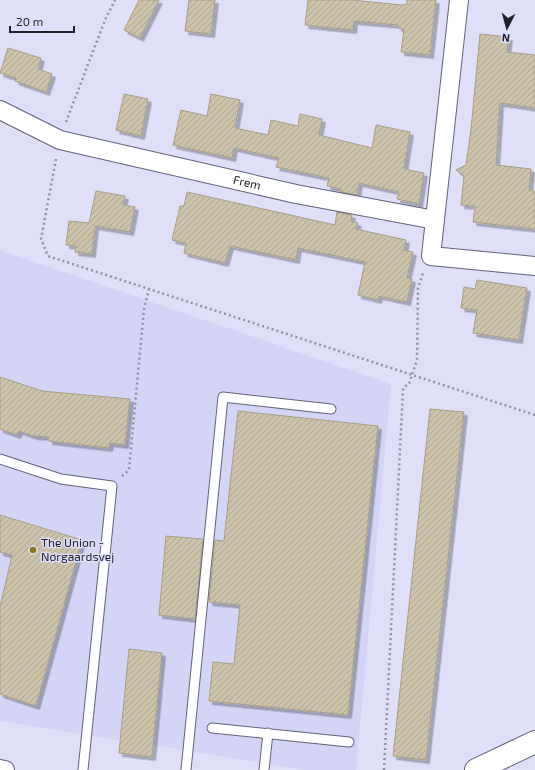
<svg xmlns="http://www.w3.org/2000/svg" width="535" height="770" font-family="'Exo 2',sans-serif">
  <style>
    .built { fill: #d4d4f6 }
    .building { fill: url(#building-hatch); stroke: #a79e85; filter: url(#shadow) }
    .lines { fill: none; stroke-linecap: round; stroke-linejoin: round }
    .service-casing { stroke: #606177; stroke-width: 11 }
    .minor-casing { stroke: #606177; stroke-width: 20 }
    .tertiary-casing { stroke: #606177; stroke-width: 24 }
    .path { stroke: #9191a5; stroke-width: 2.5; stroke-dasharray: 2 3; stroke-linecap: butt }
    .service { stroke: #fff; stroke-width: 9 }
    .minor { stroke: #fff; stroke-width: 18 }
    .tertiary { stroke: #fff; stroke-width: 22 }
    .poi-dot { fill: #91751b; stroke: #dfdffa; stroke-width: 1.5 }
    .labels { text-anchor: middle; stroke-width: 3; stroke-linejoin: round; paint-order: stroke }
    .street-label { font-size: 12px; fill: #20202a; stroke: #dfdffa }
    .poi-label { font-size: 12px; fill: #20202a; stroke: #dfdffa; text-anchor: start }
  </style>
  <defs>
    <pattern id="building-hatch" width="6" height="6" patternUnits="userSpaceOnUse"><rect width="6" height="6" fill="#cbc2a9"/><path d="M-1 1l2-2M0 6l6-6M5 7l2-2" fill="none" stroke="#aea692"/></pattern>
    <filter id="shadow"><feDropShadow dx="3.5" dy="3.5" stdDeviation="0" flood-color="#0004"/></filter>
  </defs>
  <rect width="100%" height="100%" fill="#dfdffa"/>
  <path class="built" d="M 0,250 L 391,384 L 356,770 L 306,770 L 0,721 Z"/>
  <g class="building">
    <path d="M 139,0 L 159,0 L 140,38 L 124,30 Z"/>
    <path d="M 189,0 L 215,0 L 211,34 L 185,31 Z"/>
    <path d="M 308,0 L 352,0 L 402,5 L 407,4 L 407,0 L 436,0 L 430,55 L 401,52 L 404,29 L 398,28 L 398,25 L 354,21 L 353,30 L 305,25 Z"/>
    <path d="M 480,34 L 509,37 L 507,52 L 535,55 L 535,108 L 500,103 L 496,165 L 531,169 L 529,190 L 535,191 L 535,229 L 473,222 L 475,206 L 461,205 L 464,176 L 456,170 L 466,165 L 471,129 Z"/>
    <path d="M 8,48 L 41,58 L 38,69 L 52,74 L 46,92 L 15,81 L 16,78 L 0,73 Z"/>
    <path d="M 124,94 L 148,99 L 141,136 L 116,130 Z"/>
    <path d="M 211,94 L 240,100 L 235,128 L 268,135 L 271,120 L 298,126 L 300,114 L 322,119 L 319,135 L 372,148 L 376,125 L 410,132 L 404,169 L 424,173 L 419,204 L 397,199 L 399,192 L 359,183 L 357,195 L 341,192 L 341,189 L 327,186 L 329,178 L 276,167 L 279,158 L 234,148 L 232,158 L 173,145 L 181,110 L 207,116 Z"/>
    <path d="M 96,191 L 125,196 L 123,205 L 135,207 L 130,232 L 95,226 L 92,254 L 75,252 L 76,246 L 66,245 L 69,221 L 89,223 Z"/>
    <path d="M 187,192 L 335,225 L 337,212 L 352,215 L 351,221 L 358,223 L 356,229 L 406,240 L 404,250 L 413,252 L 407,278 L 412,279 L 407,302 L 379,296 L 378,300 L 358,295 L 365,262 L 298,248 L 296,260 L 230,246 L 225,263 L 184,253 L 186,243 L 172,240 L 180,206 L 184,206 Z"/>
    <path d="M 477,280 L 527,288 L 519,340 L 473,333 L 477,310 L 461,308 L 464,287 L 475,289 Z"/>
    <path d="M 0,377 L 42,391 L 130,399 L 125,445 L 110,443 L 109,448 L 49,441 L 49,437 L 34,436 L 19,431 L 17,435 L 0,429 Z"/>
    <path d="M 430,409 L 464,412 L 426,760 L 393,756 Z"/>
    <path d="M 238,411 L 378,426 L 348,715 L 209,701 L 213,662 L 234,664 L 240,605 L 209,602 L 215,540 L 224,541 Z"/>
    <path d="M 0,515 L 82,540 L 36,706 L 0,694 L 0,607 L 12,555 L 0,552 Z"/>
    <path d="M 166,536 L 203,539 L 195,619 L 159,615 Z"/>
    <path d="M 129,649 L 162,653 L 152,757 L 119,753 Z"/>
  </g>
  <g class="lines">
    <g class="service-casing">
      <g id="service">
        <path d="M 0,459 L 61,479 L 112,486 L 83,770"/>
        <path d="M 212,728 L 349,742"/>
        <path d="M 186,770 L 223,397 L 331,409"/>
        <path d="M 264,770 L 268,733"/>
      </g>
    </g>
    <g class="minor-casing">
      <g id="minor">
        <path d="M 459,0 L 431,256 L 535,266"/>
        <path id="s1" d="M 0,110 L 60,140 L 296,194 L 435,220"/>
        <path d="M 0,769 L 5,770"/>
      </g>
    </g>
    <g class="tertiary-casing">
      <path id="tertiary" d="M 476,770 L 535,742"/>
    </g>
    <g class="path">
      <path d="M 66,122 L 105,20 L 115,0"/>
      <path d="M 56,159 L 41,239 L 48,256 L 535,415"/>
      <path d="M 122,476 L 129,470 L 144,309 L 149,289"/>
      <path d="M 384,770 L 403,390 L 404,387 L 409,384 L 417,360 L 418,288 L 423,273"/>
    </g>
    <use href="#service" class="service"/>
    <use href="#minor" class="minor"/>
    <use href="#tertiary" class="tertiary"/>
  </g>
  <circle class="poi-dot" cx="33" cy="550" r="4"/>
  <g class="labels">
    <g class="street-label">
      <text dy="4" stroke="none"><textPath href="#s1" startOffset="259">Frem</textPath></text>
    </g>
    <g class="poi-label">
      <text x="41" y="547">The Union -<tspan x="41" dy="14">Nørgaardsvej</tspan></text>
    </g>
  </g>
  <g transform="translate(507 28) rotate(186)" stroke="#dfdffa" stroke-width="3" paint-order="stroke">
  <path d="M0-3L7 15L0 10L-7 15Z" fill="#20202a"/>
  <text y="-6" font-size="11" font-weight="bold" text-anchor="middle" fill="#20202a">N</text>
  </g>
  <path d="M10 26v6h64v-6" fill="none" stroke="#20202a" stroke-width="2"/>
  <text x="16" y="26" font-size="12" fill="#20202a" stroke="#dfdffa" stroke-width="3" paint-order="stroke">20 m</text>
</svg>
